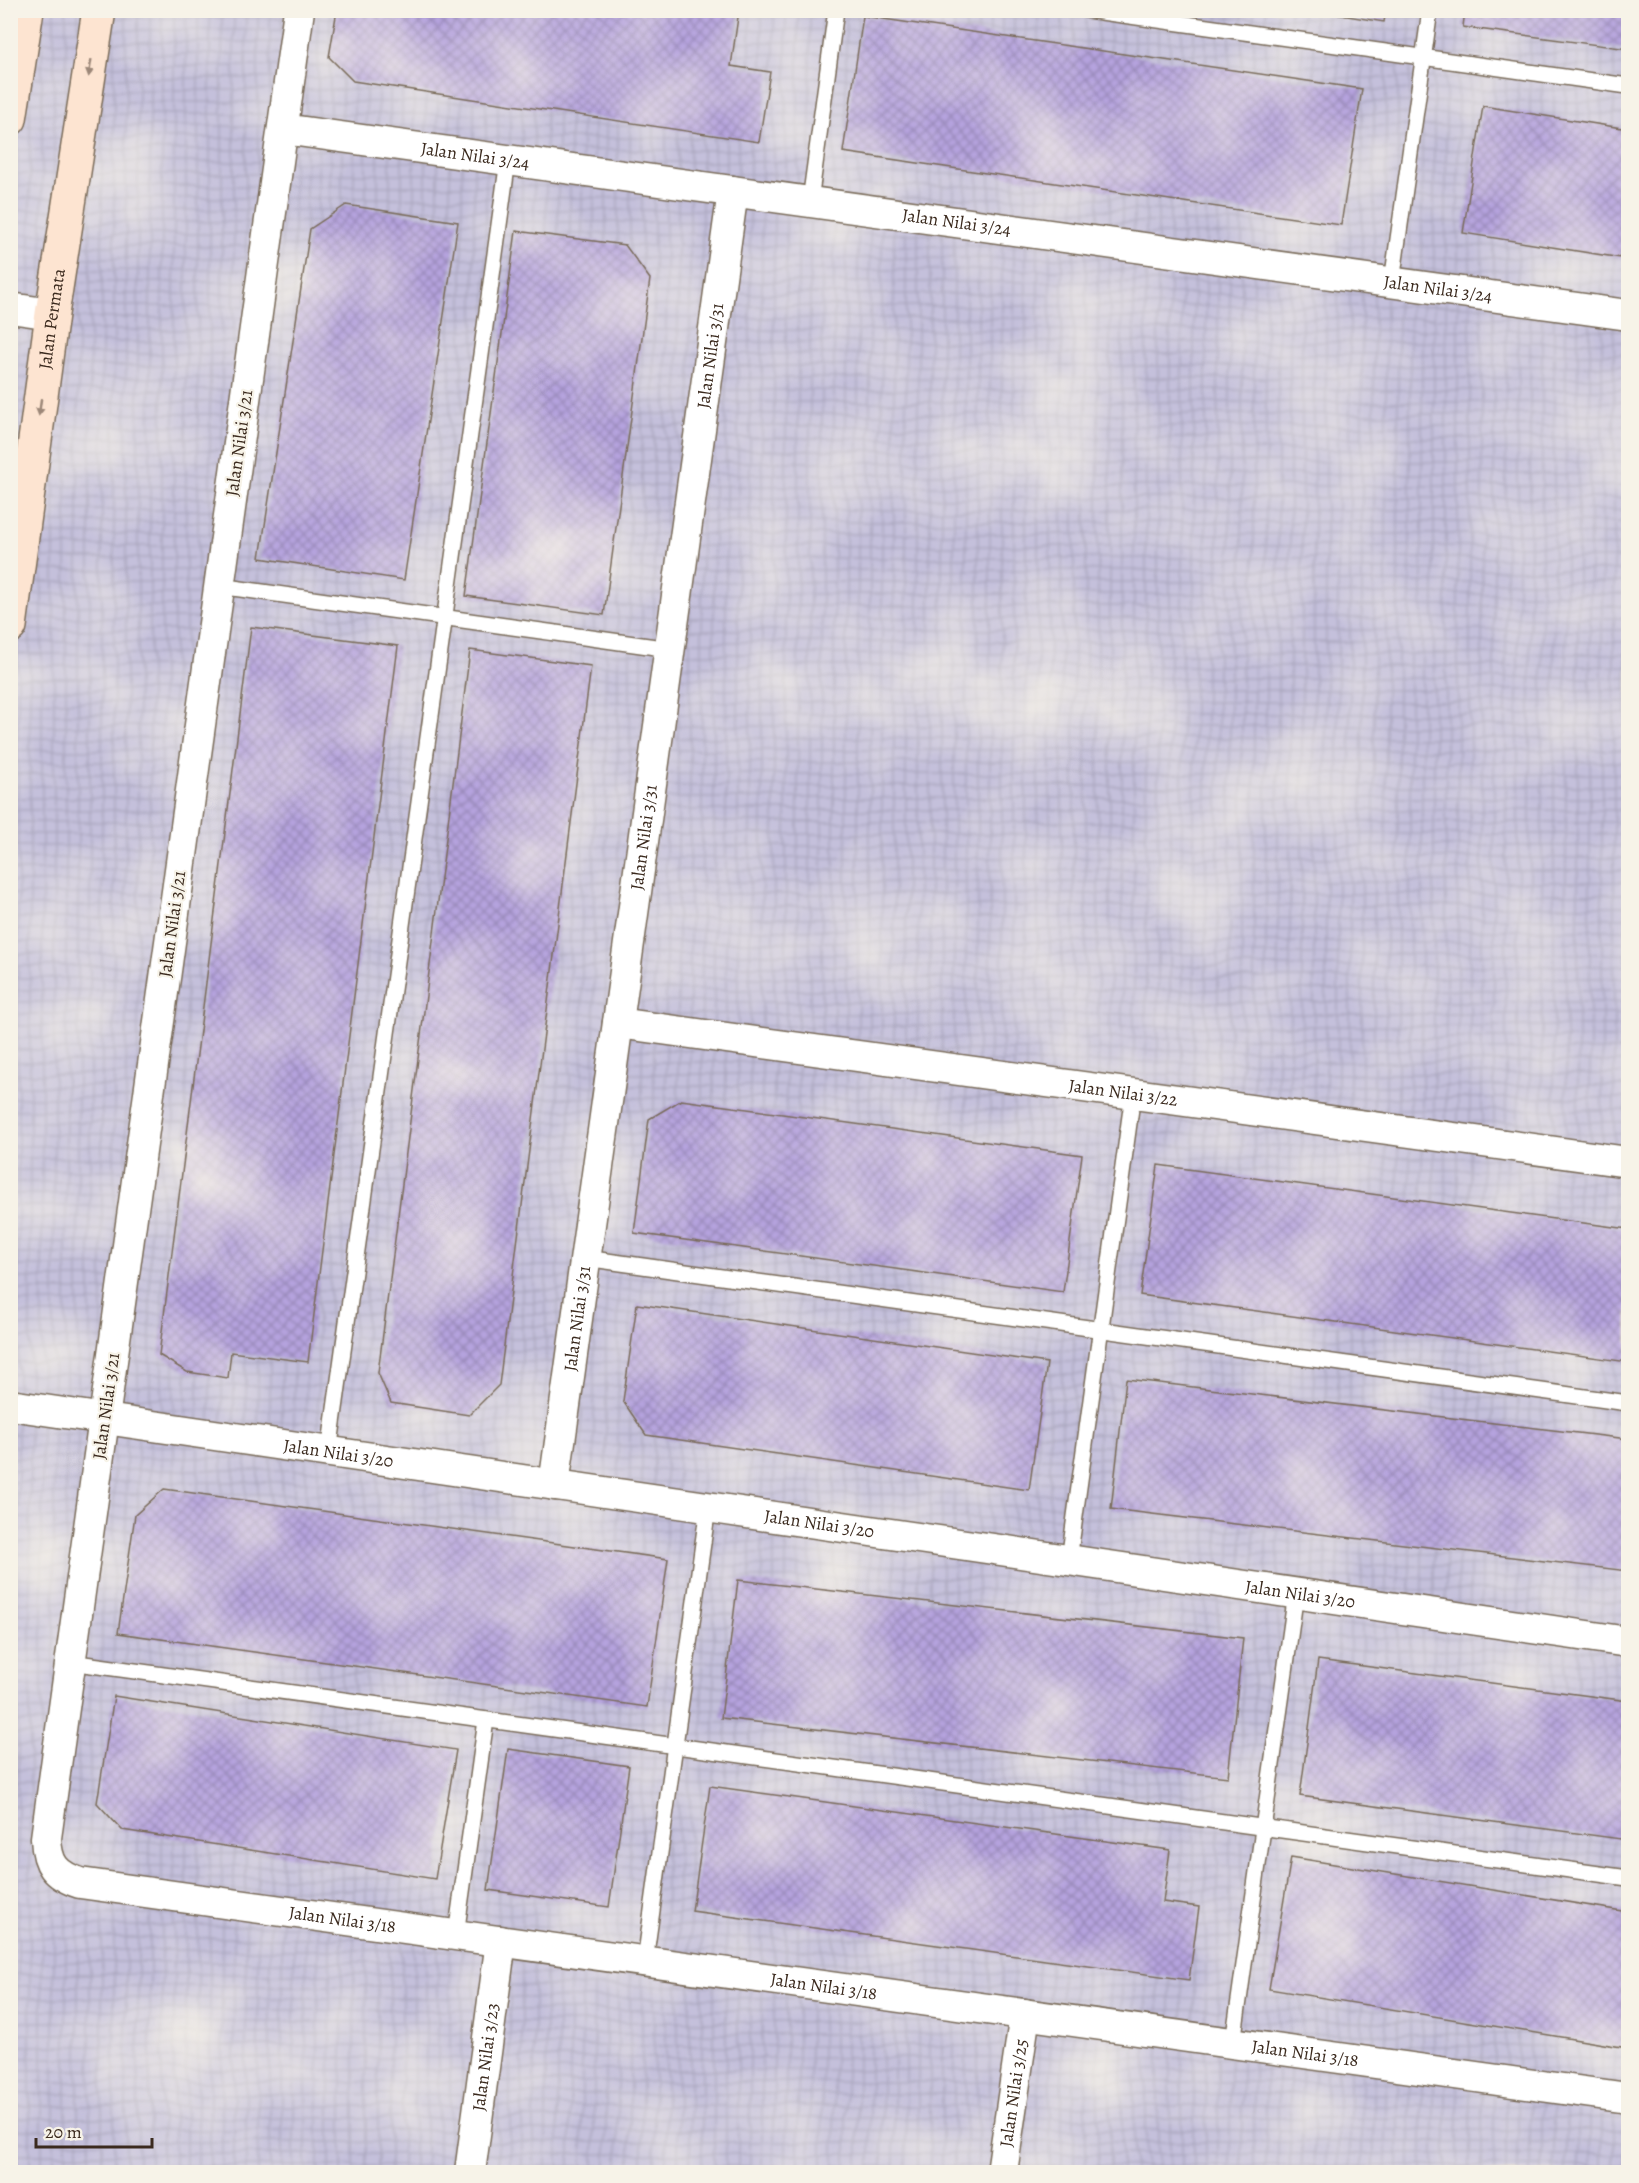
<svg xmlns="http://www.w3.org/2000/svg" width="1639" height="2183" font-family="Alegreya,serif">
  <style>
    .industrial { fill: url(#industrial-grid) }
    .building { fill: url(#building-cross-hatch) }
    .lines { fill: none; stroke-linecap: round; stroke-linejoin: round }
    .lane-casing { stroke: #796b59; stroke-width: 18 }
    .street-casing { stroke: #796b59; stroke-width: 33 }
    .secondary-casing { stroke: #796b59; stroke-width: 36 }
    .lane { stroke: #fff; stroke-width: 15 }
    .street { stroke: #fff; stroke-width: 30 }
    .secondary { stroke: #fde4d1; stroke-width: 33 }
    .oneway { fill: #9c8778 }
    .labels { text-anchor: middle; stroke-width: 4.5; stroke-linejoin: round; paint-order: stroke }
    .street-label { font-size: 18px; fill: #3b2a1e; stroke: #f7f3e8 }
  </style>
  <defs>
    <pattern id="industrial-grid" width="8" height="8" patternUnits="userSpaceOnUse" patternTransform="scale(1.5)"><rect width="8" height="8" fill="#c4c0db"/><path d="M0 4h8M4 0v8" fill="none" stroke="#a9a5bc"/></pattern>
    <pattern id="building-cross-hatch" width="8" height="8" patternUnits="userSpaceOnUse" patternTransform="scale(1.5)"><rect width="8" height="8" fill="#b5a3de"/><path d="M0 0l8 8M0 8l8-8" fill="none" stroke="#9485b3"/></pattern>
  </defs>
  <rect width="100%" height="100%" fill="#f7f3e8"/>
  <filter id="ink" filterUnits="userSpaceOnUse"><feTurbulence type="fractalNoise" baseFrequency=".0167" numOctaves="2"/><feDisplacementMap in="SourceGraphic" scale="12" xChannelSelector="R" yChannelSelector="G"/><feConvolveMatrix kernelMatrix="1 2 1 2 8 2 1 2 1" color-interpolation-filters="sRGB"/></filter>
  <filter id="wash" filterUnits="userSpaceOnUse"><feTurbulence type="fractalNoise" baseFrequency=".008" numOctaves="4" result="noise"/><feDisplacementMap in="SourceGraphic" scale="24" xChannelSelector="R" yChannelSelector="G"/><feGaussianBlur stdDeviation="1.35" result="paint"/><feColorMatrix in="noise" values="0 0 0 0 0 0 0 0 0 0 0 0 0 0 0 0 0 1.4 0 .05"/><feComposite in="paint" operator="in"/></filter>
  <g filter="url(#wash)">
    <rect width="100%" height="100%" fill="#ece4c7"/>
    <rect class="industrial" x="11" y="11" width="1617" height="2161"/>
    <g id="blocks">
      <g class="building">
        <path d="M 337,10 L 739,10 L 731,66 L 770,72 L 759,142 L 353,81 L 329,57 Z"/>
        <path d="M 1310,10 L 1386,10 L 1384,22 Z"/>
        <path d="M 1465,10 L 1628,10 L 1628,49 L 1463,27 Z"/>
        <path d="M 863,16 L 1362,89 L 1341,225 L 843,152 Z"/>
        <path d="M 1483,106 L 1628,129 L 1628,259 L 1463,233 Z"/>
        <path d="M 346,205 L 458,222 L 404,580 L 260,558 L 310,229 Z"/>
        <path d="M 516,231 L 625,245 L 650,279 L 604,615 L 466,596 Z"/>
        <path d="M 251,627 L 398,646 L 308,1362 L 231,1352 L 228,1378 L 187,1372 L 159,1355 Z"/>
        <path d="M 470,650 L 591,666 L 499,1385 L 469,1415 L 391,1403 L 378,1373 Z"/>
        <path d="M 681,1100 L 1082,1155 L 1063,1292 L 634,1233 L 649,1119 Z"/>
        <path d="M 1158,1165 L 1628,1229 L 1628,1362 L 1140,1295 Z"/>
        <path d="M 637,1304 L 1047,1363 L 1029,1490 L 646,1435 L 623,1401 Z"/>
        <path d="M 1126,1379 L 1628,1439 L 1628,1571 L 1111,1509 Z"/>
        <path d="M 164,1489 L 668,1559 L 647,1707 L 118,1633 L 135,1515 Z"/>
        <path d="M 738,1580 L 1243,1638 L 1228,1777 L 721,1718 Z"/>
        <path d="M 1318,1660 L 1628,1701 L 1628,1840 L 1300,1796 Z"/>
        <path d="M 114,1696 L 456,1750 L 435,1879 L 122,1830 L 97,1803 Z"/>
        <path d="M 508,1749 L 629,1766 L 609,1907 L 488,1890 Z"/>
        <path d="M 710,1786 L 1170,1850 L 1163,1902 L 1199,1907 L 1189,1980 L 692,1911 Z"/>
        <path d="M 1291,1857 L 1628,1912 L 1628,2048 L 1269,1989 Z"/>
      </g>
    </g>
  </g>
  <g filter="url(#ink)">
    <use href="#blocks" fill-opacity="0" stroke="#796b59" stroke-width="1.5"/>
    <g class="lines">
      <g class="lane-casing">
        <g id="lane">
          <path d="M 1087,10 L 1628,86"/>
          <path d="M 810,201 L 836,10"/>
          <path d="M 1392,282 L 1430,10"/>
          <path d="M 219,586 L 670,649"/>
          <path d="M 585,1258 L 1628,1403"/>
          <path d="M 329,1452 L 508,160"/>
          <path d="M 1069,1560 L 1133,1094"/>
          <path d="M 70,1662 L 1628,1878"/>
          <path d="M 456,1935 L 486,1720"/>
          <path d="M 645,1961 L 708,1507"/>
          <path d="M 1233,2043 L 1296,1593"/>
        </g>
      </g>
      <g class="street-casing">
        <g id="street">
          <path id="s1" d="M 299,10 L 46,1838 C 47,1864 55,1875 80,1883 L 1628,2098"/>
          <path id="s2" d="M 283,129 L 1628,315"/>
          <path d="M 10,308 L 52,314"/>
          <path id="s3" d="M 618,1023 L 1628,1162"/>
          <path id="s4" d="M 10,1405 L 1628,1642"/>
          <path id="s5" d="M 554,1485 L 733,191"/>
          <path id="s6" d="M 470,2172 L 501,1941"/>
          <path id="s7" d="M 1002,2172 L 1025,2014"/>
        </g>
      </g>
      <g class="secondary-casing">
        <g id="secondary">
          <path d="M 10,119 L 27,10"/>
          <path id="s8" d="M 10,626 L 52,314 L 99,10"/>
        </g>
      </g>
      <use href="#lane" class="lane"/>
      <use href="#street" class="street"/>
      <use href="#secondary" class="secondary"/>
    </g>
    <defs><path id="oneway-solid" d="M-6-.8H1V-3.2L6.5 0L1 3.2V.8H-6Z" transform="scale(1.5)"/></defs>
    <g class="oneway">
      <use href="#oneway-solid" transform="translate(90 68) rotate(99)"/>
      <use href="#oneway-solid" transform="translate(40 407) rotate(98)"/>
    </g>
  </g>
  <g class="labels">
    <g class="street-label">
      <text dy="6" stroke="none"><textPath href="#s2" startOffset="194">Jalan Nilai 3/24</textPath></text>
      <text dy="6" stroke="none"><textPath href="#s2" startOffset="680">Jalan Nilai 3/24</textPath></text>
      <text dy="6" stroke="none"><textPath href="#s2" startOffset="1166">Jalan Nilai 3/24</textPath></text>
      <text dy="6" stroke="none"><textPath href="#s8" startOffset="310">Jalan Permata</textPath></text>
      <text dy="6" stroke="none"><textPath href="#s5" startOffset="1140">Jalan Nilai 3/31</textPath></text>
      <text transform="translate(239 443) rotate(-82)" y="6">Jalan Nilai 3/21</text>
      <text dy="6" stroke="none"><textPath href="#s5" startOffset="654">Jalan Nilai 3/31</textPath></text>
      <text transform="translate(172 924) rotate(-82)" y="6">Jalan Nilai 3/21</text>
      <text dy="6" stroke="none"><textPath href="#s3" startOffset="510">Jalan Nilai 3/22</textPath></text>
      <text dy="6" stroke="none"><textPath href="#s5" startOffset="168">Jalan Nilai 3/31</textPath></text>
      <text transform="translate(106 1406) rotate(-82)" y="6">Jalan Nilai 3/21</text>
      <text dy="6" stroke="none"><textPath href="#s4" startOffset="332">Jalan Nilai 3/20</textPath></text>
      <text dy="6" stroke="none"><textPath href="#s4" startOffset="818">Jalan Nilai 3/20</textPath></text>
      <text dy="6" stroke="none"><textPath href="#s4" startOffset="1304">Jalan Nilai 3/20</textPath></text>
      <text dy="6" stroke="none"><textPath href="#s1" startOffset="2172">Jalan Nilai 3/18</textPath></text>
      <text dy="6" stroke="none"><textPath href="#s1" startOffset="2658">Jalan Nilai 3/18</textPath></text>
      <text dy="6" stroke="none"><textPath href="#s1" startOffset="3144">Jalan Nilai 3/18</textPath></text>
      <text dy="6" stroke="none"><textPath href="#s6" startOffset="116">Jalan Nilai 3/23</textPath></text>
      <text dy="6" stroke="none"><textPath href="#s7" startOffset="80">Jalan Nilai 3/25</textPath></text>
    </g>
  </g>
  <rect width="1639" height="2183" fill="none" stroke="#f7f3e8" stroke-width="36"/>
  <path d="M36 2138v9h116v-9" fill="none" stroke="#3b2a1e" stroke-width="3"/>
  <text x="45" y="2138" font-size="18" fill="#3b2a1e" stroke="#f7f3e8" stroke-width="4.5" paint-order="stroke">20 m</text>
</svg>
